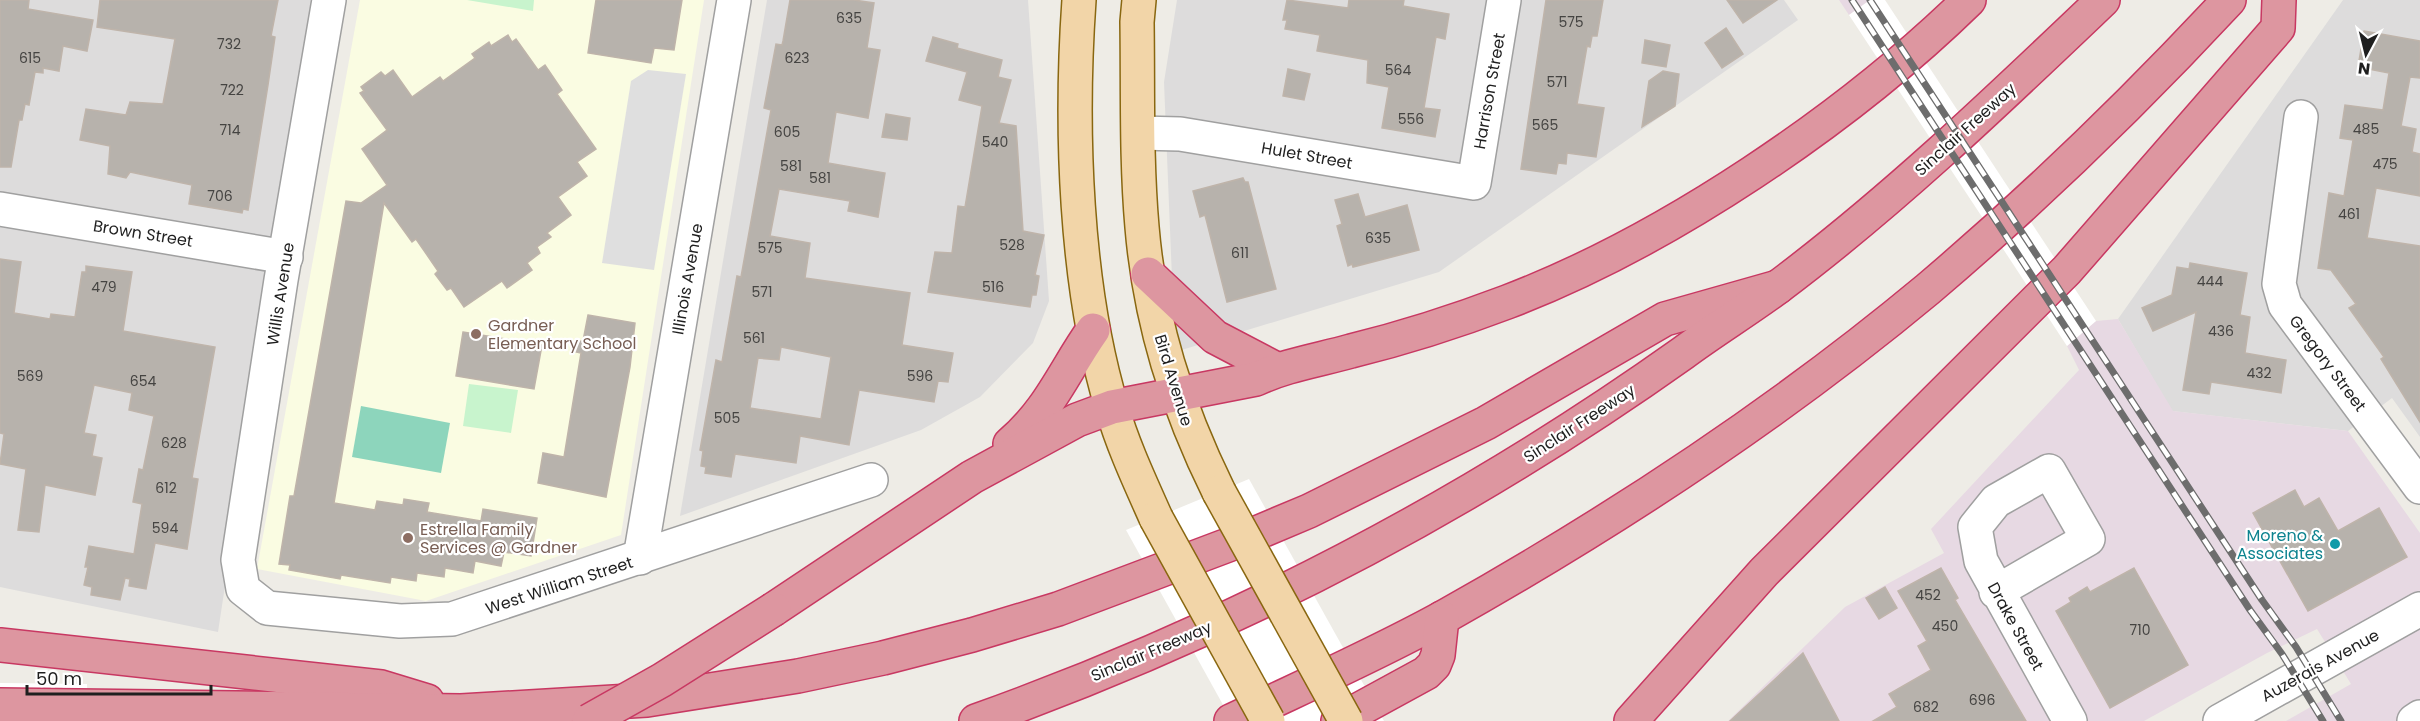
<svg xmlns="http://www.w3.org/2000/svg" width="2420" height="721" font-family="Poppins,sans-serif">
  <style>
    .residential { fill: #dddcdc }
    .industrial { fill: #e7d9e3 }
    .education { fill: #fafce2 }
    .park { fill: #c8f4cd }
    .pitch { fill: #8dd5bc }
    .parking { fill: #dfdfdf }
    .pier { fill: #fff }
    .building { fill: #b7b2ac; stroke: #bfb4aa; stroke-width: 1.5; fill-rule: evenodd }
    .lines { fill: none; stroke-linecap: round; stroke-linejoin: round }
    .minor-casing { stroke: #a0a0a0; stroke-width: 36 }
    .major-casing { stroke: #896710; stroke-width: 36 }
    .highway-casing { stroke: #c83862; stroke-width: 36 }
    .minor { stroke: #fff; stroke-width: 33 }
    .major { stroke: #f2d5a8; stroke-width: 33 }
    .highway { stroke: #dd96a0; stroke-width: 33 }
    .rail-casing { stroke: #6d6d6d; stroke-width: 7 }
    .rail { stroke: #fff; stroke-width: 4.5; stroke-dasharray: 14; stroke-linecap: butt }
    .major-bridge-casing { stroke: #896710; stroke-width: 36; stroke-linecap: butt }
    .highway-bridge-casing { stroke: #c83862; stroke-width: 36; stroke-linecap: butt }
    .major-bridge { stroke: #f2d5a8; stroke-width: 33 }
    .highway-bridge { stroke: #dd96a0; stroke-width: 33 }
    .education-dot { fill: #8d6e63; stroke: #fff; stroke-width: 2 }
    .culture-dot { fill: #0f9aa8; stroke: #fff; stroke-width: 2 }
    .labels { text-anchor: middle; stroke-width: 4.5; stroke-linejoin: round; paint-order: stroke }
    .number-label { font-size: 14px; fill: #454442 }
    .street-label { font-size: 16px; fill: #1f1f1f; stroke: #fff }
    .education-label { font-size: 16px; fill: #785e54; stroke: #fff; text-anchor: start }
    .culture-label { font-size: 16px; fill: #0d838f; stroke: #fff; text-anchor: end }
  </style>
  <rect width="100%" height="100%" fill="#eeece6"/>
  <g class="residential">
    <path d="M 0,0 L 314,0 L 218,632 L 0,587 Z"/>
    <path d="M 767,0 L 1028,0 L 1049,301 L 1033,343 L 980,397 L 921,430 L 680,516 Z"/>
    <path d="M 1177,0 L 1784,0 L 1798,20 L 1439,272 L 1175,352 L 1164,82 Z"/>
    <path d="M 2343,0 L 2420,0 L 2420,437 L 2392,398 L 2348,431 L 2172,411 L 2118,319 Z"/>
  </g>
  <g class="industrial">
    <path d="M 1839,0 L 1870,0 L 1849,15 Z"/>
    <path d="M 2118,319 L 2173,411 L 2348,431 L 2420,533 L 2420,721 L 2286,721 L 2351,684 L 2317,629 L 2267,653 L 2144,721 L 1728,721 L 1845,607 L 1944,553 L 1931,529 L 2079,370 L 2067,346 L 2096,321 Z"/>
  </g>
  <path class="education" d="M 360,0 L 704,0 L 621,535 L 426,601 L 257,569 Z"/>
  <g class="park">
    <path d="M 467,0 L 534,0 L 533,11 Z"/>
    <path d="M 469,384 L 518,390 L 511,433 L 463,426 Z"/>
  </g>
  <path class="pitch" d="M 361,406 L 450,423 L 441,473 L 352,457 Z"/>
  <path class="parking" d="M 648,70 L 686,74 L 654,270 L 602,263 L 631,81 Z"/>
  <g class="pier">
    <path d="M 1870,0 L 1885,0 L 2096,321 L 2067,346 L 1849,15 Z"/>
    <path d="M 1249,479 L 1384,721 L 1232,721 L 1126,530 Z"/>
    <path d="M 0,683 L 87,684 L 88,721 L 0,721 Z"/>
  </g>
  <g class="building">
    <path d="M 0,0 L 29,0 L 28,9 L 93,20 L 87,51 L 63,46 L 59,71 L 43,68 L 43,73 L 35,72 L 29,105 L 25,104 L 22,120 L 19,120 L 11,167 L 0,167 Z"/>
    <path d="M 100,0 L 278,0 L 271,36 L 275,37 L 268,85 L 248,210 L 243,209 L 242,213 L 189,204 L 192,185 L 130,172 L 126,178 L 108,174 L 110,146 L 80,140 L 86,109 L 126,115 L 130,102 L 163,104 L 175,39 L 97,27 Z"/>
    <path d="M 596,0 L 682,0 L 674,50 L 654,48 L 651,63 L 588,53 Z"/>
    <path d="M 790,0 L 854,0 L 874,3 L 867,48 L 880,50 L 868,118 L 836,112 L 828,163 L 885,173 L 878,217 L 848,211 L 850,201 L 779,189 L 770,236 L 810,243 L 805,278 L 910,293 L 902,345 L 953,353 L 948,382 L 938,381 L 934,402 L 859,390 L 849,445 L 800,436 L 796,463 L 735,454 L 731,477 L 705,473 L 706,467 L 701,466 L 703,451 L 700,450 L 716,360 L 722,362 L 737,276 L 741,277 L 771,110 L 764,108 L 776,44 L 782,45 L 783,41 ZM 781,347 L 831,357 L 821,419 L 750,408 L 758,358 L 779,360 Z"/>
    <path d="M 1287,0 L 1348,8 L 1349,0 L 1404,0 L 1403,6 L 1449,14 L 1445,39 L 1436,37 L 1424,108 L 1440,110 L 1435,137 L 1382,128 L 1389,87 L 1367,83 L 1368,60 L 1317,51 L 1320,35 L 1285,29 L 1287,20 L 1283,20 Z"/>
    <path d="M 1546,0 L 1603,0 L 1597,36 L 1592,36 L 1590,47 L 1587,46 L 1577,104 L 1604,108 L 1596,157 L 1567,153 L 1566,164 L 1558,163 L 1556,174 L 1521,169 Z"/>
    <path d="M 1727,0 L 1777,0 L 1743,23 Z"/>
    <path d="M 1726,28 L 1743,54 L 1722,68 L 1705,43 Z"/>
    <path d="M 2364,31 L 2420,41 L 2420,78 L 2410,77 L 2401,126 L 2416,129 L 2412,152 L 2420,154 L 2420,196 L 2376,188 L 2367,238 L 2420,246 L 2420,422 L 2381,359 L 2384,357 L 2349,308 L 2356,304 L 2331,270 L 2318,268 L 2329,193 L 2344,196 L 2353,140 L 2340,138 L 2345,105 L 2383,110 L 2389,73 L 2358,67 Z"/>
    <path d="M 508,35 L 512,42 L 516,39 L 538,70 L 545,65 L 562,90 L 557,94 L 596,149 L 577,162 L 587,176 L 558,197 L 571,215 L 547,233 L 551,237 L 537,247 L 540,253 L 527,263 L 532,270 L 507,288 L 502,281 L 464,307 L 451,288 L 447,290 L 435,274 L 438,271 L 416,239 L 412,242 L 384,203 L 334,503 L 375,510 L 377,501 L 403,505 L 404,499 L 429,503 L 427,512 L 481,521 L 483,509 L 537,518 L 531,556 L 504,552 L 501,566 L 475,561 L 473,573 L 445,568 L 444,577 L 417,573 L 416,581 L 391,577 L 390,583 L 341,575 L 340,579 L 289,570 L 290,565 L 279,564 L 290,496 L 294,496 L 346,201 L 361,203 L 387,185 L 362,149 L 387,130 L 360,93 L 364,91 L 361,87 L 381,72 L 385,76 L 393,70 L 412,97 L 440,77 L 443,81 L 475,58 L 472,54 L 489,42 L 491,46 Z"/>
    <path d="M 933,37 L 958,44 L 957,48 L 1002,60 L 998,77 L 1011,80 L 999,123 L 1016,126 L 1023,231 L 1044,235 L 1035,275 L 1039,276 L 1036,295 L 1032,295 L 1030,307 L 928,292 L 935,252 L 952,253 L 958,206 L 965,207 L 982,106 L 959,100 L 967,72 L 926,61 Z"/>
    <path d="M 1645,40 L 1670,45 L 1666,67 L 1642,63 Z"/>
    <path d="M 1288,69 L 1310,74 L 1304,100 L 1283,96 Z"/>
    <path d="M 1663,71 L 1679,74 L 1675,106 L 1642,127 L 1649,81 Z"/>
    <path d="M 886,114 L 910,118 L 907,140 L 882,137 Z"/>
    <path d="M 1243,178 L 1245,182 L 1248,182 L 1276,289 L 1227,302 L 1205,215 L 1200,217 L 1193,191 Z"/>
    <path d="M 1358,194 L 1365,217 L 1407,205 L 1419,250 L 1353,267 L 1352,264 L 1348,266 L 1337,226 L 1342,224 L 1335,200 Z"/>
    <path d="M 0,259 L 21,262 L 14,313 L 50,319 L 51,314 L 75,317 L 82,272 L 86,272 L 86,266 L 132,272 L 123,331 L 215,347 L 192,478 L 198,479 L 187,549 L 155,543 L 146,589 L 129,586 L 130,579 L 125,578 L 120,600 L 91,595 L 92,587 L 84,585 L 88,567 L 85,567 L 89,546 L 134,554 L 142,504 L 133,502 L 139,469 L 143,470 L 154,416 L 129,410 L 132,393 L 94,385 L 84,433 L 96,435 L 92,456 L 102,458 L 95,495 L 45,485 L 39,532 L 18,530 L 26,469 L 0,464 L 4,434 L 0,433 Z"/>
    <path d="M 2190,263 L 2247,273 L 2240,315 L 2250,317 L 2245,353 L 2286,360 L 2281,393 L 2211,382 L 2209,394 L 2183,390 L 2196,312 L 2153,331 L 2142,308 L 2172,295 L 2177,267 L 2189,269 Z"/>
    <path d="M 588,315 L 635,323 L 630,367 L 606,497 L 538,483 L 543,453 L 564,457 L 581,353 L 576,352 L 578,341 L 583,341 Z"/>
    <path d="M 463,332 L 542,345 L 534,389 L 456,376 Z"/>
    <path d="M 2295,490 L 2304,507 L 2319,498 L 2338,531 L 2379,508 L 2407,557 L 2308,611 L 2253,513 Z"/>
    <path d="M 1941,568 L 1958,598 L 1955,600 L 2026,721 L 1873,721 L 1897,707 L 1889,694 L 1931,670 L 1918,646 L 1927,641 L 1898,591 Z"/>
    <path d="M 2134,568 L 2188,665 L 2110,708 L 2056,611 L 2071,602 L 2069,598 L 2087,587 L 2090,592 Z"/>
    <path d="M 1885,587 L 1897,608 L 1879,619 L 1866,598 Z"/>
    <path d="M 1803,653 L 1839,721 L 1730,721 Z"/>
  </g>
  <g class="lines">
    <g class="minor-casing">
      <g id="minor">
        <path d="M 329,0 L 281,280 L 238,560 L 243,589 L 267,608 L 400,621 L 452,619 L 871,480"/>
        <path d="M 2301,117 L 2279,284 L 2285,305 L 2420,487"/>
        <path d="M 1139,133 L 1180,134 L 1474,183 L 1504,0"/>
        <path d="M 0,209 L 286,257"/>
        <path d="M 640,558 L 734,0"/>
        <path d="M 1996,592 L 2088,539 L 2049,471 L 1996,501 L 1975,527 L 1981,561 L 2070,721"/>
        <path d="M 2220,721 L 2420,609"/>
        <path d="M 2414,721 L 2420,717"/>
      </g>
    </g>
    <g class="major-casing">
      <g id="major">
        <path d="M 1079,0 C 1070,128 1075,285 1112,408 C 1123,446 1140,482 1156,518"/>
        <path d="M 1139,0 L 1137,22 C 1138,90 1136,159 1142,227 C 1150,322 1177,407 1219,492"/>
      </g>
    </g>
    <g class="highway-casing">
      <g id="highway">
        <path d="M 1148,274 L 1215,337 L 1276,369"/>
        <path d="M 1010,444 C 1050,410 1064,371 1093,330"/>
        <path d="M 774,609 L 972,477 L 1077,420 L 1112,407 L 1256,379 C 1286,365 1319,360 1351,351 C 1404,338 1457,321 1507,302 C 1667,241 1847,119 1969,0"/>
        <path d="M 0,645 L 381,687 L 427,701"/>
        <path d="M 0,705 L 461,711 L 647,700 L 798,676 L 883,658 L 972,635 L 1058,609 L 1228,545 L 1309,511 L 1486,423 L 1665,319 L 1778,287"/>
        <path d="M 976,721 C 1228,631 1465,508 1683,353 C 1714,330 1747,310 1778,287 C 1894,200 1999,99 2103,0"/>
        <path d="M 1231,721 C 1302,687 1375,655 1444,617 C 1613,522 1779,413 1928,289 C 2034,199 2135,101 2229,0"/>
        <path d="M 1338,721 L 1426,673 L 1434,665 L 1438,655 L 1442,618"/>
        <path d="M 1631,721 L 1764,572 L 2067,270 L 2278,28 L 2279,0"/>
      </g>
    </g>
    <use href="#minor" class="minor"/>
    <use href="#major" class="major"/>
    <use href="#highway" class="highway"/>
    <g class="rail-casing">
      <g id="rail">
        <path d="M 1852,0 L 2250,610 L 2282,654 L 2323,721"/>
        <path d="M 1870,0 L 2262,600 L 2296,647 L 2341,721"/>
      </g>
    </g>
    <use href="#rail" class="rail"/>
    <g class="major-bridge-casing">
      <g id="major-bridge">
        <path d="M 1219,492 L 1346,721"/>
        <path d="M 1156,518 L 1268,721"/>
      </g>
    </g>
    <g class="highway-bridge-casing">
      <path id="highway-bridge" d="M 589,721 L 662,680 L 774,609"/>
    </g>
    <use href="#major-bridge" class="major-bridge"/>
    <use href="#highway-bridge" class="highway-bridge"/>
  </g>
  <g class="education-dot">
    <circle cx="476" cy="334" r="6"/>
    <circle cx="408" cy="538" r="6"/>
  </g>
  <circle class="culture-dot" cx="2335" cy="544" r="6"/>
  <g class="labels">
    <g class="number-label">
      <text x="849" y="23">635</text>
      <text x="1571" y="27">575</text>
      <text x="229" y="49">732</text>
      <text x="30" y="63">615</text>
      <text x="797" y="63">623</text>
      <text x="1398" y="75">564</text>
      <text x="1557" y="87">571</text>
      <text x="232" y="95">722</text>
      <text x="1411" y="124">556</text>
      <text x="1545" y="130">565</text>
      <text x="2366" y="134">485</text>
      <text x="230" y="135">714</text>
      <text x="787" y="137">605</text>
      <text x="995" y="147">540</text>
      <text x="2385" y="169">475</text>
      <text x="791" y="171">581</text>
      <text x="820" y="183">581</text>
      <text x="220" y="201">706</text>
      <text x="2349" y="219">461</text>
      <text x="1378" y="243">635</text>
      <text x="1012" y="250">528</text>
      <text x="770" y="253">575</text>
      <text x="1240" y="258">611</text>
      <text x="2210" y="286">444</text>
      <text x="104" y="292">479</text>
      <text x="993" y="292">516</text>
      <text x="762" y="297">571</text>
      <text x="2221" y="336">436</text>
      <text x="754" y="343">561</text>
      <text x="2259" y="378">432</text>
      <text x="30" y="381">569</text>
      <text x="920" y="381">596</text>
      <text x="143" y="386">654</text>
      <text x="727" y="423">505</text>
      <text x="174" y="448">628</text>
      <text x="166" y="493">612</text>
      <text x="165" y="533">594</text>
      <text x="1928" y="600">452</text>
      <text x="1945" y="631">450</text>
      <text x="2140" y="635">710</text>
      <text x="1982" y="705">696</text>
      <text x="1926" y="712">682</text>
    </g>
    <g class="street-label">
      <text transform="translate(1489 91) rotate(-80)" y="6">Harrison Street</text>
      <text transform="translate(1965 129) rotate(-42)" y="6">Sinclair Freeway</text>
      <text transform="translate(1307 155) rotate(10)" y="6">Hulet Street</text>
      <text transform="translate(143 233) rotate(9)" y="6">Brown Street</text>
      <text transform="translate(687 279) rotate(-80)" y="6">Illinois Avenue</text>
      <text transform="translate(280 294) rotate(-81)" y="6">Willis Avenue</text>
      <text transform="translate(2328 363) rotate(53)" y="6">Gregory Street</text>
      <text transform="translate(1174 380) rotate(73)" y="6">Bird Avenue</text>
      <text transform="translate(1579 423) rotate(-33)" y="6">Sinclair Freeway</text>
      <text transform="translate(559 585) rotate(-18)" y="6">West William Street</text>
      <text transform="translate(2016 626) rotate(61)" y="6">Drake Street</text>
      <text transform="translate(1151 651) rotate(-23)" y="6">Sinclair Freeway</text>
      <text transform="translate(2320 665) rotate(-29)" y="6">Auzerais Avenue</text>
    </g>
    <g class="education-label">
      <text x="488" y="331">Gardner<tspan x="488" dy="18">Elementary School</tspan></text>
      <text x="420" y="535">Estrella Family<tspan x="420" dy="18">Services @ Gardner</tspan></text>
    </g>
    <g class="culture-label">
      <text x="2323" y="541">Moreno &amp;<tspan x="2323" dy="18">Associates</tspan></text>
    </g>
  </g>
  <g transform="translate(2366 54) rotate(187)" stroke="#ffffff" stroke-width="4.5" paint-order="stroke">
  <path d="M0-4.5L10 22L0 15L-10 22Z" fill="#1f1f1f"/>
  <text y="-9" font-size="16" font-weight="bold" text-anchor="middle" fill="#1f1f1f">N</text>
  </g>
  <path d="M27 685v9h184v-9" fill="none" stroke="#1f1f1f" stroke-width="3"/>
  <text x="36" y="685" font-size="18" fill="#1f1f1f" stroke="#ffffff" stroke-width="4.5" paint-order="stroke">50 m</text>
</svg>
